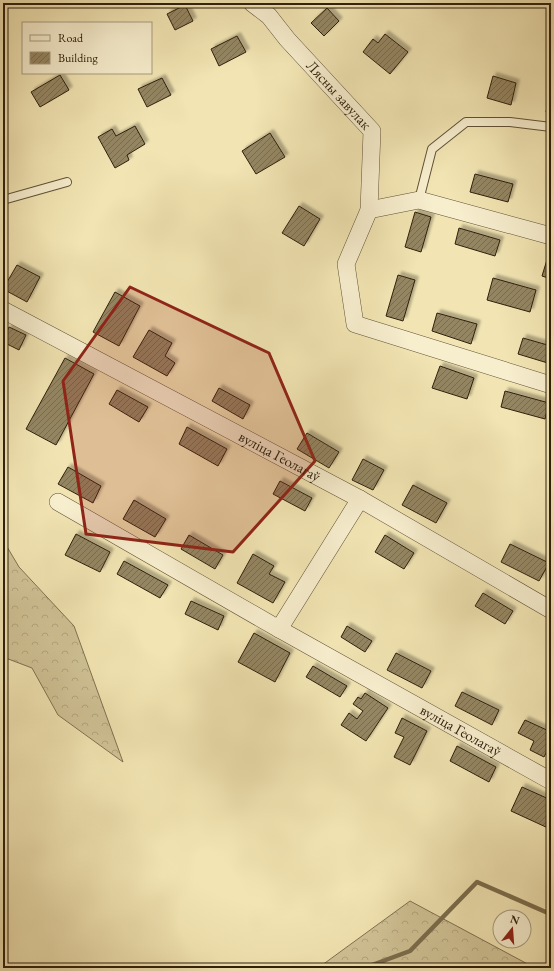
<svg xmlns="http://www.w3.org/2000/svg" width="554" height="971" font-family="'EB Garamond',serif">
  <style>
    .forest { fill: url(#forest-crowns); stroke: #807252 }
    .lines { fill: none; stroke-linecap: round; stroke-linejoin: round }
    .stream { stroke: #7c6e4e; stroke-width: 4.5 }
    .building { fill: url(#building-hatch); stroke: #2f200c; filter: url(#shadow) }
    .lane-casing { stroke: #605136; stroke-width: 10 }
    .street-casing { stroke: #605136; stroke-width: 18 }
    .lane { stroke: #f7eece; stroke-width: 8 }
    .street { stroke: #f7eece; stroke-width: 17 }
    .marked { fill: #8f2418; fill-opacity: 0.2; stroke: #8f2418; stroke-width: 3; stroke-linejoin: round }
    .labels { text-anchor: middle; stroke-width: 3; stroke-linejoin: round; paint-order: stroke }
    .street-label { font-size: 15px; fill: #2f200c; stroke: #f7eece }
  </style>
  <defs>
    <pattern id="forest-crowns" width="20" height="18" patternUnits="userSpaceOnUse"><rect width="20" height="18" fill="#d1c497"/><path d="M2 6a3 3 0 1 1 6 0M12 15a3 3 0 1 1 6 0" fill="none" stroke="#b4a881"/></pattern>
    <pattern id="building-hatch" width="6" height="6" patternUnits="userSpaceOnUse"><rect width="6" height="6" fill="#948663"/><path d="M-1 1l2-2M0 6l6-6M5 7l2-2" fill="none" stroke="#796d50"/></pattern>
    <filter id="shadow"><feDropShadow dx="3.5" dy="-3.5" stdDeviation="1" flood-color="#0004"/></filter>
  </defs>
  <rect width="100%" height="100%" fill="#f2e5b3"/>
  <filter id="stains"><feTurbulence type="fractalNoise" baseFrequency=".005" numOctaves="4"/><feColorMatrix values="0 0 0 0 .2 0 0 0 0 .09 0 0 0 0 .02 0 0 0 .5 -.17"/></filter>
  <radialGradient id="worn" r=".72"><stop offset=".6" stop-color="#630" stop-opacity="0"/><stop offset="1" stop-color="#630" stop-opacity=".3"/></radialGradient>
  <g class="forest">
    <path d="M 3,540 L 19,567 L 74,626 L 123,762 L 58,715 L 32,668 L 3,657 Z"/>
    <path d="M 410,901 L 535,968 L 318,968 Z"/>
  </g>
  <g class="lines">
    <path class="stream" d="M 364,968 L 410,951 L 477,882 L 548,913 L 551,911"/>
  </g>
  <g class="building">
    <path d="M 185,5 L 193,21 L 175,30 L 167,14 Z"/>
    <path d="M 327,8 L 339,21 L 324,36 L 311,23 Z"/>
    <path d="M 385,34 L 408,52 L 390,74 L 363,52 L 373,39 L 378,43 Z"/>
    <path d="M 237,36 L 246,52 L 219,66 L 211,49 Z"/>
    <path d="M 60,75 L 69,90 L 40,107 L 31,92 Z"/>
    <path d="M 493,76 L 516,83 L 511,105 L 487,98 Z"/>
    <path d="M 162,78 L 171,95 L 147,107 L 138,89 Z"/>
    <path d="M 551,91 L 551,113 L 546,112 Z"/>
    <path d="M 135,126 L 145,144 L 127,155 L 129,160 L 115,168 L 98,137 L 112,129 L 116,136 Z"/>
    <path d="M 270,133 L 285,157 L 256,174 L 242,151 Z"/>
    <path d="M 475,174 L 513,184 L 508,202 L 470,192 Z"/>
    <path d="M 299,206 L 320,219 L 304,246 L 282,233 Z"/>
    <path d="M 415,212 L 431,217 L 421,252 L 405,247 Z"/>
    <path d="M 459,228 L 500,240 L 495,256 L 455,244 Z"/>
    <path d="M 550,250 L 551,250 L 551,279 L 542,276 Z"/>
    <path d="M 17,265 L 40,277 L 27,302 L 3,289 Z"/>
    <path d="M 398,275 L 415,280 L 403,321 L 386,316 Z"/>
    <path d="M 493,278 L 536,290 L 530,312 L 487,300 Z"/>
    <path d="M 115,292 L 140,306 L 119,346 L 93,332 Z"/>
    <path d="M 437,313 L 477,324 L 471,344 L 432,331 Z"/>
    <path d="M 9,327 L 26,335 L 19,350 L 3,342 L 3,339 Z"/>
    <path d="M 149,330 L 172,343 L 165,356 L 175,363 L 167,376 L 133,357 Z"/>
    <path d="M 523,338 L 551,346 L 551,364 L 518,354 Z"/>
    <path d="M 65,358 L 94,374 L 56,445 L 26,429 Z"/>
    <path d="M 440,366 L 474,378 L 467,399 L 432,388 Z"/>
    <path d="M 219,388 L 250,405 L 243,419 L 212,401 Z"/>
    <path d="M 117,390 L 148,407 L 139,422 L 109,404 Z"/>
    <path d="M 505,391 L 549,403 L 545,419 L 501,407 Z"/>
    <path d="M 187,427 L 227,449 L 218,466 L 179,444 Z"/>
    <path d="M 307,433 L 339,452 L 329,468 L 297,449 Z"/>
    <path d="M 363,459 L 384,470 L 373,490 L 352,480 Z"/>
    <path d="M 68,467 L 101,486 L 93,503 L 58,484 Z"/>
    <path d="M 280,481 L 312,498 L 305,511 L 273,494 Z"/>
    <path d="M 413,485 L 447,503 L 436,523 L 402,505 Z"/>
    <path d="M 134,500 L 166,519 L 155,537 L 123,519 Z"/>
    <path d="M 76,534 L 110,552 L 100,572 L 65,555 Z"/>
    <path d="M 189,535 L 223,555 L 215,569 L 181,549 Z"/>
    <path d="M 385,535 L 414,553 L 404,569 L 375,552 Z"/>
    <path d="M 510,544 L 549,563 L 539,581 L 501,562 Z"/>
    <path d="M 253,554 L 274,566 L 269,574 L 285,582 L 273,603 L 237,583 Z"/>
    <path d="M 124,561 L 168,585 L 160,598 L 117,574 Z"/>
    <path d="M 483,593 L 513,611 L 505,624 L 475,606 Z"/>
    <path d="M 191,601 L 224,616 L 218,630 L 185,614 Z"/>
    <path d="M 347,626 L 372,641 L 365,652 L 341,637 Z"/>
    <path d="M 254,633 L 290,653 L 275,682 L 238,662 Z"/>
    <path d="M 396,653 L 431,671 L 422,688 L 387,670 Z"/>
    <path d="M 313,666 L 347,686 L 340,697 L 306,677 Z"/>
    <path d="M 462,692 L 499,710 L 492,725 L 455,706 Z"/>
    <path d="M 365,693 L 388,708 L 366,741 L 341,725 L 349,713 L 357,719 L 363,711 L 353,704 L 358,697 L 361,699 Z"/>
    <path d="M 402,718 L 427,731 L 410,765 L 394,757 L 404,737 L 395,733 Z"/>
    <path d="M 525,720 L 551,732 L 551,748 L 549,747 L 544,757 L 530,750 L 534,741 L 518,733 Z"/>
    <path d="M 457,746 L 496,767 L 489,782 L 450,761 Z"/>
    <path d="M 522,787 L 551,800 L 551,821 L 548,828 L 511,811 Z"/>
  </g>
  <g class="lines">
    <g class="lane-casing">
      <g id="lane">
        <path d="M 3,200 L 67,182"/>
        <path d="M 419,200 L 432,149 L 466,122 L 510,122 L 551,127"/>
      </g>
    </g>
    <g class="street-casing">
      <g id="street">
        <path id="s1" d="M 252,3 L 269,16 L 287,39 L 372,131 L 369,210 L 346,264 L 355,324 L 551,385"/>
        <path d="M 369,210 L 419,200 L 551,236"/>
        <path id="s2" d="M 3,310 L 360,499 L 551,610"/>
        <path id="s3" d="M 58,502 L 279,629 L 551,781"/>
        <path d="M 279,629 L 360,499"/>
      </g>
    </g>
    <use href="#lane" class="lane"/>
    <use href="#street" class="street"/>
  </g>
  <path class="marked" d="M 130,287 L 269,353 L 315,461 L 233,552 L 86,534 L 63,381 Z"/>
  <g class="labels">
    <g class="street-label">
      <text dy="5" stroke="none"><textPath href="#s1" startOffset="127">Лясны завулак</textPath></text>
      <text dy="5" stroke="none"><textPath href="#s2" startOffset="313">вуліца Геолагаў</textPath></text>
      <text dy="5" stroke="none"><textPath href="#s3" startOffset="463">вуліца Геолагаў</textPath></text>
    </g>
  </g>
  <rect width="554" height="971" fill="none" stroke="#f2e5b3" stroke-width="16"/>
  <rect x="4" y="4" width="546" height="963" fill="none" stroke="#2f200c" stroke-width="2"/>
  <rect x="8" y="8" width="538" height="955" fill="none" stroke="#2f200c"/>
  <rect x="22" y="22" width="130" height="52" fill="#f7eece" stroke="#a79c80"/>
  <rect x="30" y="35" width="20" height="6" fill="#f7eece" stroke="#a79c80"/>
  <text x="58" y="42" font-size="12" fill="#2f200c">Road</text>
  <rect x="30" y="52" width="20" height="12" fill="url(#building-hatch)" stroke="#a79c80"/>
  <text x="58" y="62" font-size="12" fill="#2f200c">Building</text>
  <g transform="translate(512 929) rotate(17)"><circle r="19" fill="#f7eece" stroke="#a79c80"/>
  <path d="M0-3L7 15L0 10L-7 15Z" fill="#8f2418"/>
  <text y="-6" font-size="11" font-weight="bold" text-anchor="middle" fill="#2f200c">N</text>
  </g>
  <rect width="100%" height="100%" filter="url(#stains)"/>
  <rect width="100%" height="100%" fill="url(#worn)"/>
</svg>
